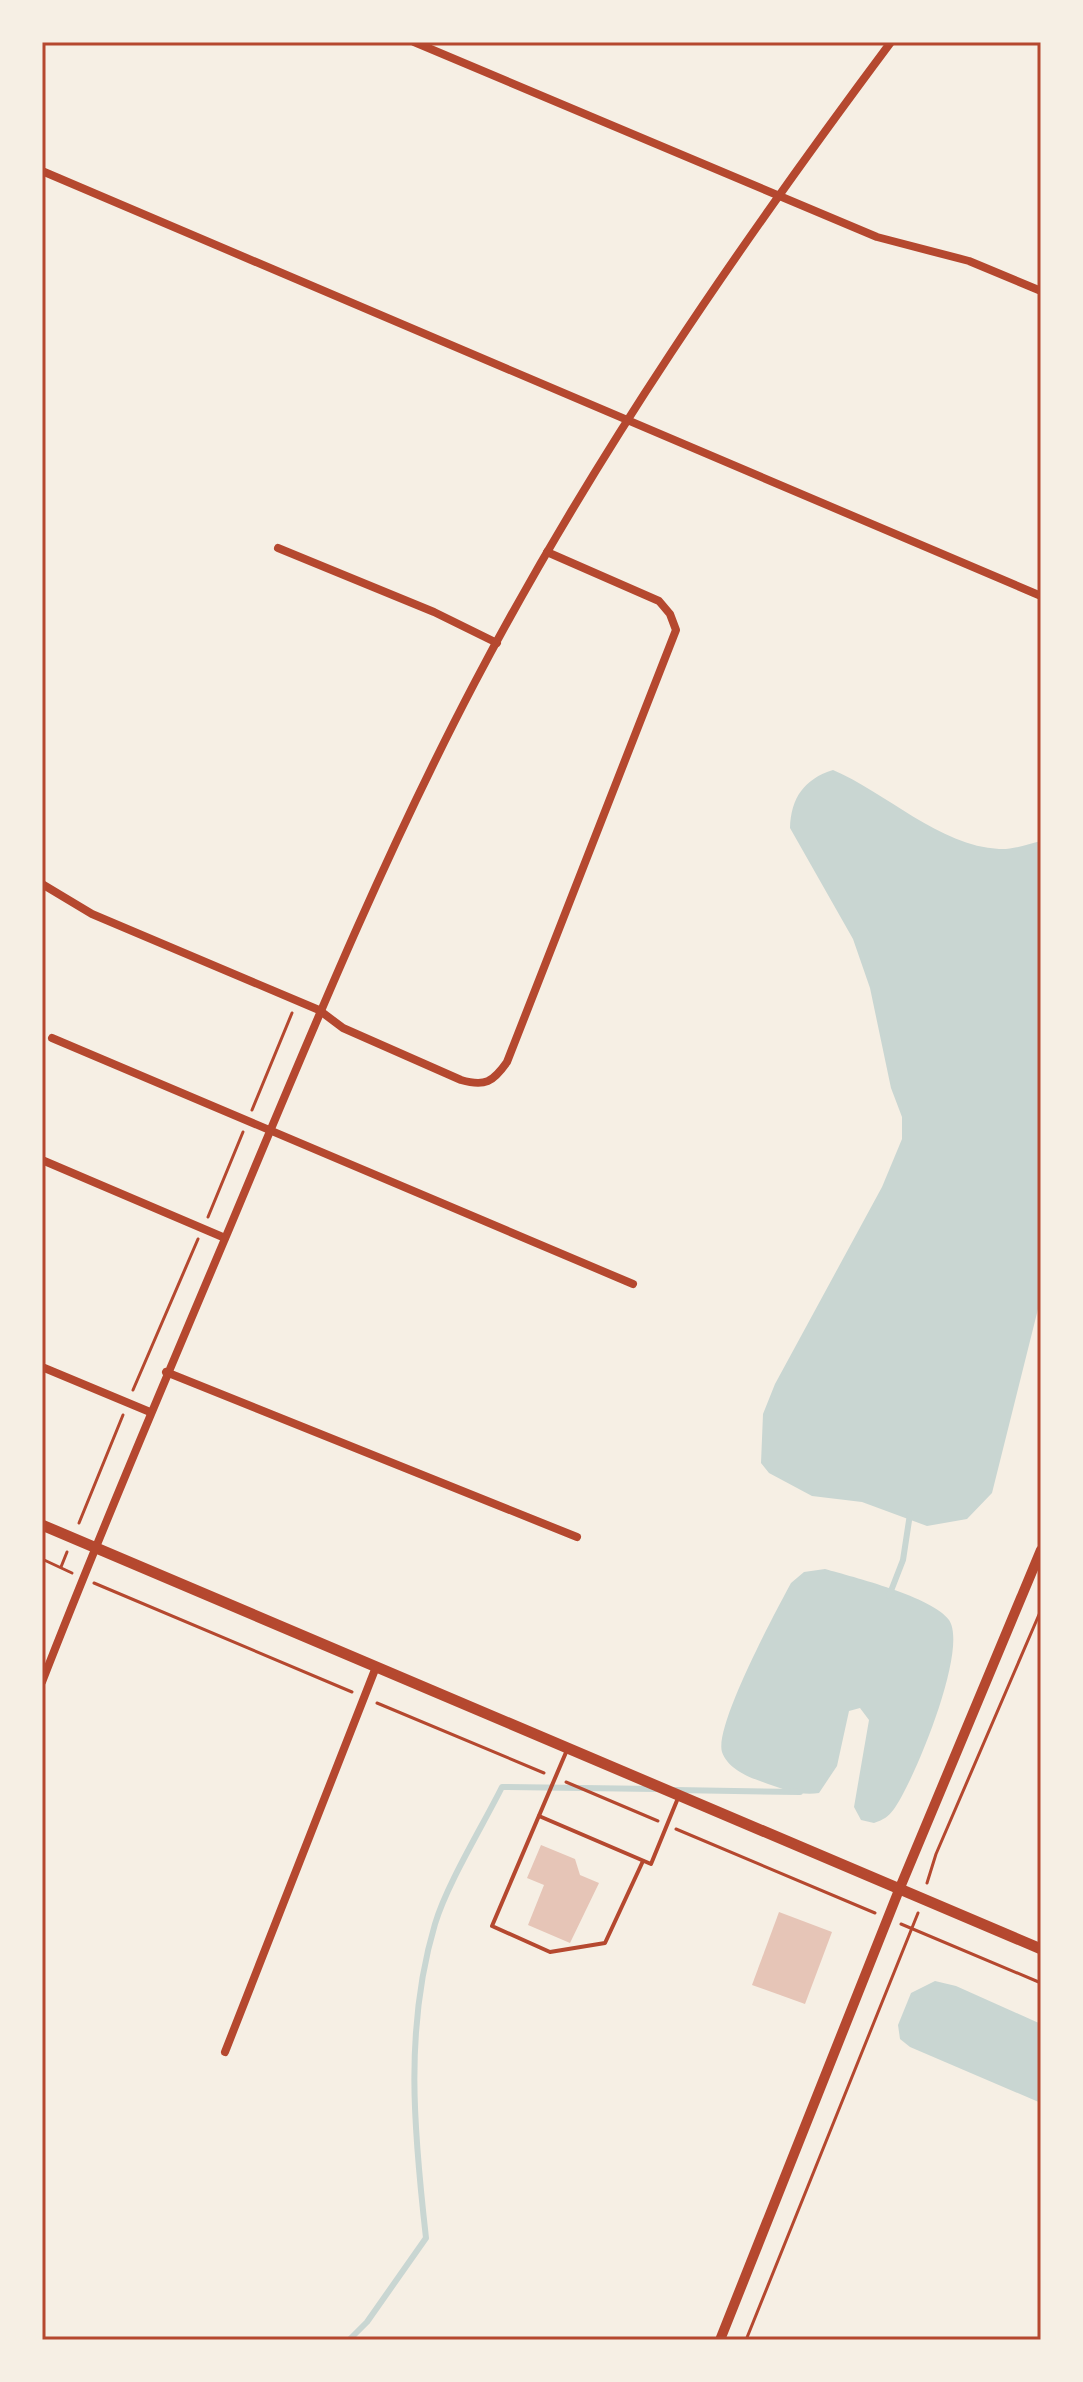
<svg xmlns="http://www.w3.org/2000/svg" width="1083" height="2382" font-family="'Roboto Condensed',sans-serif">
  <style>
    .water { fill: #c9d6d2 }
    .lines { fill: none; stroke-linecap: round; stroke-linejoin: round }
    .stream { stroke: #c9d6d2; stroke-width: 6 }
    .building { fill: #e6c5b7 }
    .path { stroke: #b5482f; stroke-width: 3 }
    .service { stroke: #b5482f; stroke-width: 4 }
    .minor { stroke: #b5482f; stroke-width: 8 }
    .tertiary { stroke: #b5482f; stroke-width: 10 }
    .secondary { stroke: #b5482f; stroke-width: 11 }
    .neatline { fill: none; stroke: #b5482f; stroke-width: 3 }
  </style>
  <rect width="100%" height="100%" fill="#f6efe4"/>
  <g class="water">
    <path d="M 833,770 C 885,792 940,846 999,849 C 1012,850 1028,844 1041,841 L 1041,1297 L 992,1493 L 967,1519 L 927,1526 L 862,1502 L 812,1496 L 769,1473 L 761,1463 L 763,1414 L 775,1384 L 882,1187 L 902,1139 L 902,1117 L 891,1088 L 870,988 L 853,939 L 790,828 C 791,798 804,779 833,770 Z"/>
    <path d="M 825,1569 C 853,1577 933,1597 949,1620 C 969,1649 914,1781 894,1809 C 888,1817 883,1820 874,1823 L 861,1820 L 854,1807 L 869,1720 L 860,1708 L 849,1711 L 837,1766 L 819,1793 C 798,1796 780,1788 760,1781 C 745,1776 727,1767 722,1752 C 714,1726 776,1611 791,1583 L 804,1572 Z"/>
    <path d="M 935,1981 L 956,1986 L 1041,2024 L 1041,2103 L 910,2047 L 900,2039 L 898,2025 L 911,1993 Z"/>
  </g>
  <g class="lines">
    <g class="stream">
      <path d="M 889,1596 L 903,1560 L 910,1514"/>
      <path d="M 675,1790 L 800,1792"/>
      <path d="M 349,2340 L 367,2322 L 426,2238 C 414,2132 404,2028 435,1924 C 447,1884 482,1827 502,1787 L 656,1789"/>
    </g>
  </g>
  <g class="building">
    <path d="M 541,1845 L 575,1859 L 580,1875 L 599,1883 L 570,1943 L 528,1925 L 544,1885 L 527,1878 Z"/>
    <path d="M 779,1912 L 832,1932 L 805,2004 L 752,1985 Z"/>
  </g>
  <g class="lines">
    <g class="path">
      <path d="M 252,1110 L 292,1013"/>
      <path d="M 208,1217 L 243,1132"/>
      <path d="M 133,1390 L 198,1239"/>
      <path d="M 79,1523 L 123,1415"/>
      <path d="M 42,1559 L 72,1573"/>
      <path d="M 61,1567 L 67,1552"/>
      <path d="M 94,1583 L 352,1692"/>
      <path d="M 377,1703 L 544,1773"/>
      <path d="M 566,1782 L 658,1821"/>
      <path d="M 676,1829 L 875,1913"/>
      <path d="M 927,1883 L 936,1854 L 1041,1610"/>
      <path d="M 901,1924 L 1041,1983"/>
      <path d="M 746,2340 L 918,1913"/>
    </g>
    <g class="service">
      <path d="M 567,1750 L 492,1926 L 550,1952 L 605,1943 L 643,1861"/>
      <path d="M 539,1816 L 651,1864 L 678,1798"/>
    </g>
    <g class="minor">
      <path d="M 414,42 L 877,237 L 969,261 L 1041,291"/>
      <path d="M 42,171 L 1041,596"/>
      <path d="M 278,548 L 434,612 L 497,643"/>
      <path d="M 42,884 L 92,914 L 319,1010 L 343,1028 L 461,1080 C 485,1087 493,1082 507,1062 L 676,630 L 670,614 L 659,601 L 547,552"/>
      <path d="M 52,1038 L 633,1284"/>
      <path d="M 42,1160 L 225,1238"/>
      <path d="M 42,1367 L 150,1412"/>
      <path d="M 166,1372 L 577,1537"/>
      <path d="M 42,1682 C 101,1531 164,1383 227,1234 C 305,1048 381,861 475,682 C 594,456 738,247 891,42"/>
      <path d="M 225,2052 L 376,1667"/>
    </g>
    <path class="tertiary" d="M 720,2340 L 899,1890 L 1041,1550"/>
    <path class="secondary" d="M 42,1525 L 1041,1949"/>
  </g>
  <rect width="1083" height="2382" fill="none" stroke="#f6efe4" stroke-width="88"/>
  <rect x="44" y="44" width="995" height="2294" class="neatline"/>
</svg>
